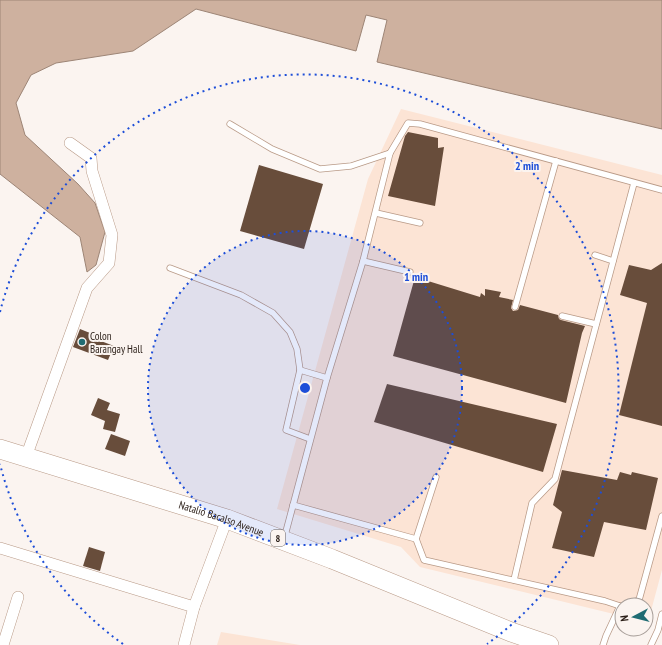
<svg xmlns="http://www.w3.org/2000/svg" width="662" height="645" font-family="'PT Sans Narrow',sans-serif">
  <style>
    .built { fill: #fce4d5 }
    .water { fill: #ceb19f; stroke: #9d8576 }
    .building { fill: #684d3b }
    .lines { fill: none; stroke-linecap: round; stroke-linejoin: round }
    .service-casing { stroke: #b99a87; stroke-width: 7 }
    .minor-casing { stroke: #b99a87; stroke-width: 12 }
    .trunk-casing { stroke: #b99a87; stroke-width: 20 }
    .service { stroke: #fff; stroke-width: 5.5 }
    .minor { stroke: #fff; stroke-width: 11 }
    .trunk { stroke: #fff; stroke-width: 19 }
    .ring { fill: none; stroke: #1d4ed8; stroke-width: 2; stroke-dasharray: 2 4 }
    .poi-dot { fill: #206c73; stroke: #fbf4f0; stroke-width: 1.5 }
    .labels { text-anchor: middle; stroke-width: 4; stroke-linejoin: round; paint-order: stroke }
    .shield { fill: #fbf4f0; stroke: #695e58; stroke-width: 1 }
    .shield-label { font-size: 10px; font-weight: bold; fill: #2a1e17 }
    .poi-label { font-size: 11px; fill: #2a1e17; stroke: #fbf4f0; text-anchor: start }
    .street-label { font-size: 11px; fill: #2a1e17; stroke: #fbf4f0 }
    .centre { fill: #1d4ed8; stroke: #fbf4f0; stroke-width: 2 }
    .ring-label { font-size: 12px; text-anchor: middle; font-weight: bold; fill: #1d4ed8; stroke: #fbf4f0; stroke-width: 4; stroke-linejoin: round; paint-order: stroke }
  </style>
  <rect width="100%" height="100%" fill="#fbf4f0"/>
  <g class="built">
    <path d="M 401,109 L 662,175 L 662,570 L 648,622 L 646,622 L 646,605 L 622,605 L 622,616 L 420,567 L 401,547 L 277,509 L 368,179 Z"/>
    <path d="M 221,632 L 300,645 L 217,645 Z"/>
  </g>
  <path class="water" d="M 0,0 L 662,0 L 662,129 L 377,62 L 387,20 L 366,15 L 356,51 L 196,9 L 133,51 L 56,63 L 31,75 L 16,103 L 25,135 L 78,184 L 95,203 L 105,232 L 96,265 L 87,272 L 80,237 L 0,174 Z"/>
  <g class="building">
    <path d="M 408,132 L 438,138 L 438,148 L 444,147 L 435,206 L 388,196 L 405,136 Z"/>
    <path d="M 259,165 L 323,184 L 304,249 L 240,231 Z"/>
    <path d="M 662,263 L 662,426 L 619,415 L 647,303 L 620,295 L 629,265 L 651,270 Z"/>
    <path d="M 415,277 L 480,297 L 481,293 L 485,296 L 485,289 L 501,292 L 499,297 L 513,300 L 511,308 L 513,311 L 518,310 L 520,305 L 558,315 L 559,319 L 561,320 L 585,326 L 582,333 L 566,403 L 393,356 Z"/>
    <path d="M 80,329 L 95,335 L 93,338 L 114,346 L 108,360 L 73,347 Z"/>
    <path d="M 387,384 L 557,424 L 543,472 L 374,422 Z"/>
    <path d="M 98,398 L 110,403 L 107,410 L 120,414 L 115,432 L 103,429 L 105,421 L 91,415 Z"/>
    <path d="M 111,434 L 130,441 L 125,456 L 105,449 Z"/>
    <path d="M 562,470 L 617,480 L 620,472 L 631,475 L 632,472 L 658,478 L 646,530 L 604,522 L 594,557 L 552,548 L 562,512 L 553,505 Z"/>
    <path d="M 89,547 L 105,552 L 100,571 L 83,566 Z"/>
  </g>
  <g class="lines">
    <g class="service-casing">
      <g id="service">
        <path d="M 230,124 L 272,149 L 320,169 L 351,166 L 390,153"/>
        <path d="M 376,213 L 420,223"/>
        <path d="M 595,255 L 613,261"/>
        <path d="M 363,261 L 410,272"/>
        <path d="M 170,268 L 241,295 L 273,313 L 290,332 L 297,349 L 300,370 L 286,430 L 310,439"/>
        <path d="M 515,307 L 556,161"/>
        <path d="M 562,316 L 596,324"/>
        <path d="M 300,370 L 327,378"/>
        <path d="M 436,477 L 416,539 L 424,560 L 605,601 L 620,606"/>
        <path d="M 293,505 L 416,539"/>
        <path d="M 284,539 L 327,378 L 363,261 L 390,153 L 408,123 L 420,124 L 662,190"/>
        <path d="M 514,580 L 532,503 L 555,479 L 634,183"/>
        <path d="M 624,605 L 639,600 L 662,516"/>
        <path d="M 603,645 L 606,636 L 620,606 L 622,606"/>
        <path d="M 651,645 L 658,630 L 662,614"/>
      </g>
    </g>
    <g class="minor-casing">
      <g id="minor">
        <path d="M 26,457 L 87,288 L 109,263 L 112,235 L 92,171 L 91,158 L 70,143"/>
        <path d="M 0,548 L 194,607"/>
        <path d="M 3,645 L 18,597"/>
        <path d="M 184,645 L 194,607 L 227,519"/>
      </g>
    </g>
    <g class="trunk-casing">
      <g id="trunk">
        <path id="s1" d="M 0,449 L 227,519 L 332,559 L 511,632 L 549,645"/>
      </g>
    </g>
    <use href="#service" class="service"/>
    <use href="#minor" class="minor"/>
    <use href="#trunk" class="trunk"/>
  </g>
  <circle cx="305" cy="388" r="157" fill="#1d4ed8" fill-opacity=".12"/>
  <g class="ring">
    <circle cx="305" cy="388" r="157"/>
    <path d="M123 644A314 314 0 0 1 0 464M0 312A314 314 0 1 1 487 644"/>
  </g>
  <circle class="poi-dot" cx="82" cy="342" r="4"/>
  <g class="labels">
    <rect class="shield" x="271" y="530" width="14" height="16" rx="3"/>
    <g class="shield-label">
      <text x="278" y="542">8</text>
    </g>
    <g class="poi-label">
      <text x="90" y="340">Colon<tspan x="90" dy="13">Barangay Hall</tspan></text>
    </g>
    <g class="street-label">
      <text dy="4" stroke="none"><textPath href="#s1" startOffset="232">Natalio Bacalso Avenue</textPath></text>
    </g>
  </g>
  <circle cx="305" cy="388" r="6" class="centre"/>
  <g class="ring-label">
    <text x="527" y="170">2 min</text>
    <text x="416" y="281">1 min</text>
  </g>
  <g transform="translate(634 617) rotate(263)"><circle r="19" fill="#fbf4f0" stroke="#a79e99"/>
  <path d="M0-3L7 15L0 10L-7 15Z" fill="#206c73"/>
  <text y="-6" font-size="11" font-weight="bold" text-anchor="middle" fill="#2a1e17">N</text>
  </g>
</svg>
